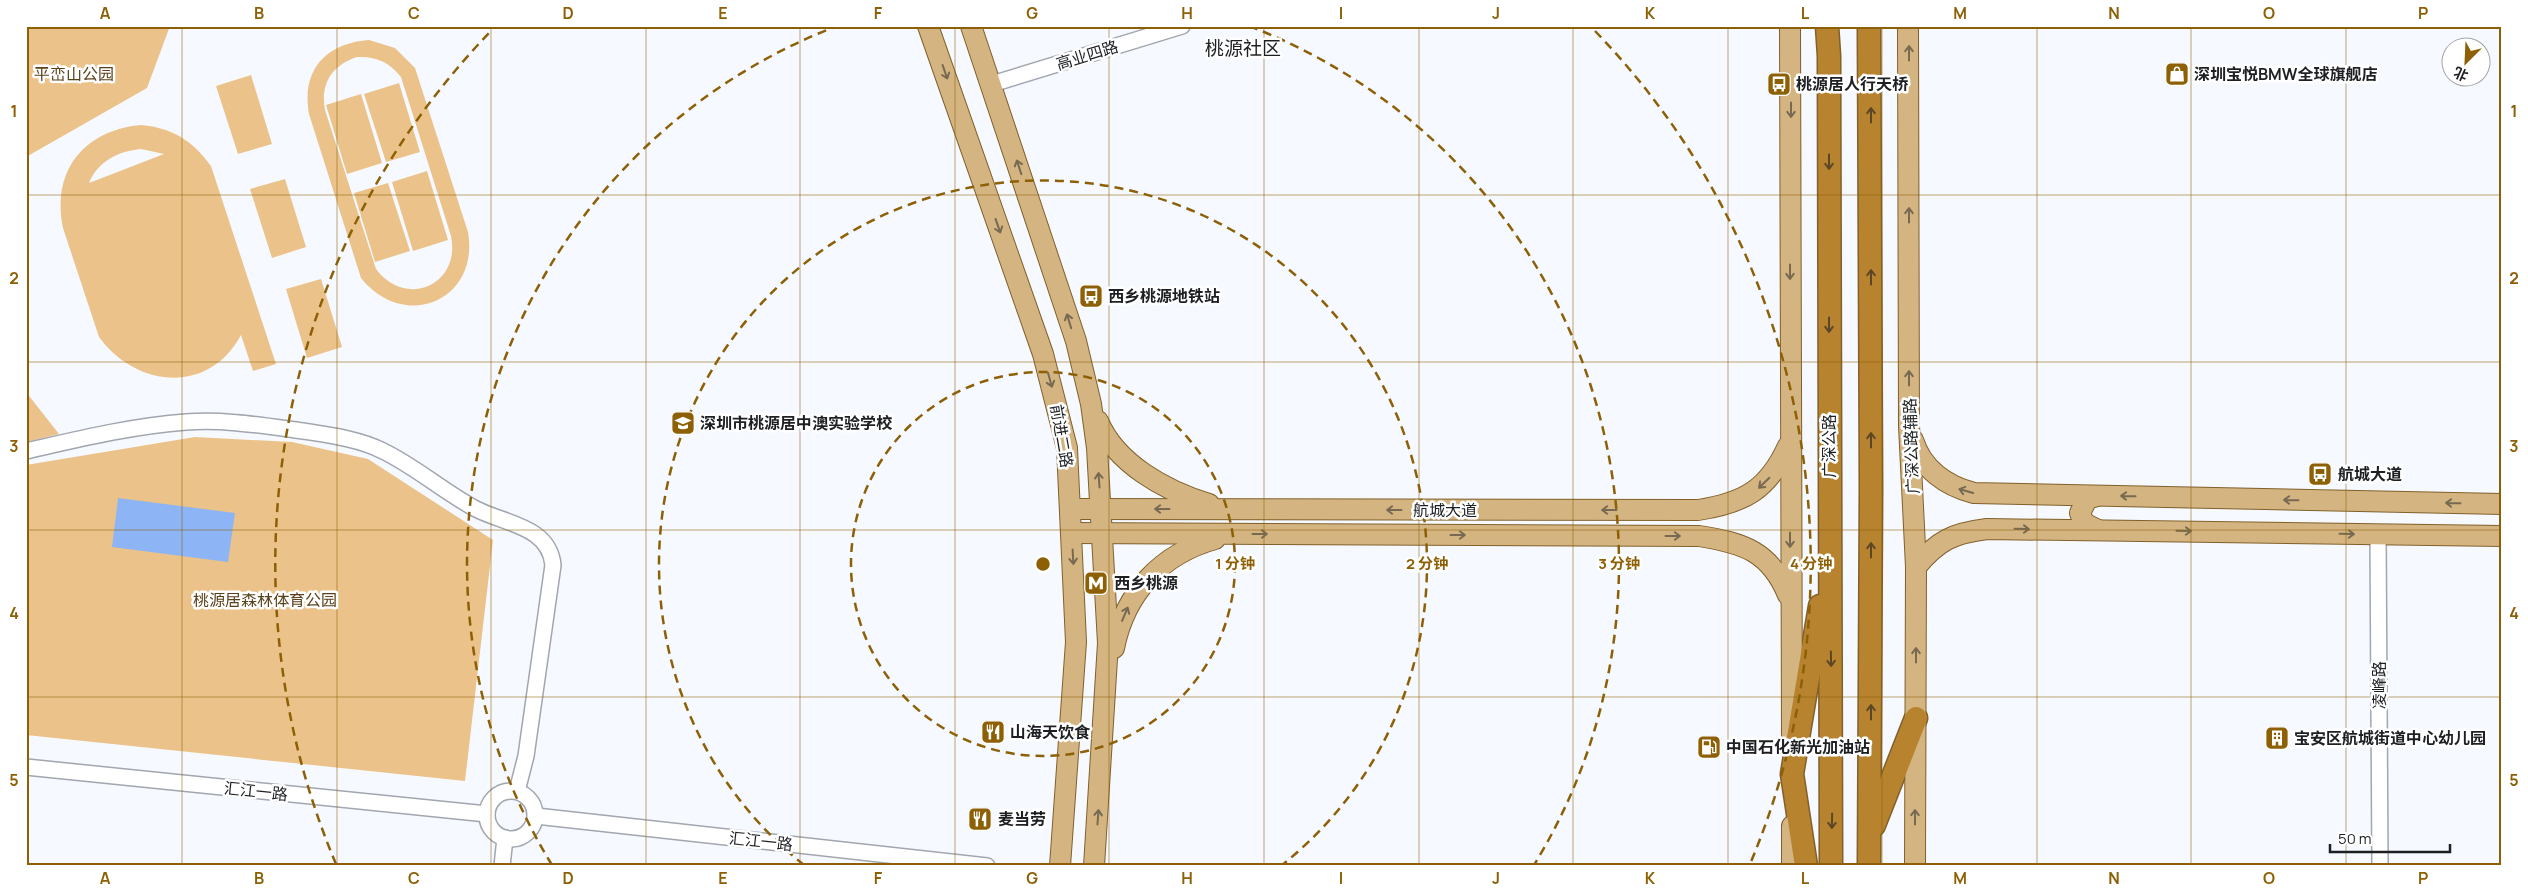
<svg xmlns="http://www.w3.org/2000/svg" width="2528" height="892" font-family="Manrope,'Noto Sans SC',sans-serif">
  <style>
    .green { fill: #ebc38a; fill-rule: evenodd }
    .water { fill: #8db4f4 }
    .lines { fill: none; stroke-linecap: round; stroke-linejoin: round }
    .minor-casing { stroke: #a1a6af; stroke-width: 18 }
    .major-casing { stroke: #81602a; stroke-width: 22 }
    .highway-casing { stroke: #81602a; stroke-width: 25 }
    .minor { stroke: #fff; stroke-width: 15 }
    .major { stroke: #d4b582; stroke-width: 20 }
    .highway { stroke: #b7832e; stroke-width: 22 }
    .oneway { stroke: #786a52 }
    .oneway2 { stroke: #5b4727 }
    .grid { fill: none; stroke: #8d6006; stroke-width: 1; stroke-opacity: 0.55 }
    .ring { fill: none; stroke: #8d6006; stroke-width: 2.5; stroke-dasharray: 9 6 }
    .labels { text-anchor: middle; stroke-width: 5; stroke-linejoin: round; paint-order: stroke }
    .street-label { font-size: 16px; fill: #1d1f22; stroke: #fff }
    .park-label { font-size: 16px; fill: #5a421c; stroke: #fff }
    .poi-label { font-size: 16px; font-weight: bold; fill: #1d1f22; stroke: #fff; text-anchor: start }
    .quarter-label { font-size: 19px; fill: #1d1f22; stroke: #fff }
    .centre { fill: #8d6006; stroke: #fff; stroke-width: 2.5 }
    .ring-label { font-size: 15px; text-anchor: middle; font-weight: bold; fill: #8d6006; stroke: #fff; stroke-width: 5; stroke-linejoin: round; paint-order: stroke }
    .neatline { fill: none; stroke: #8d6006; stroke-width: 2 }
    .grid-label { font-size: 16px; text-anchor: middle; font-weight: bold; fill: #8d6006 }
  </style>
  <rect width="100%" height="100%" fill="#f6f9ff"/>
  <g class="green">
    <path d="M 26,26 L 170,26 L 147,88 L 26,157 Z"/>
    <path d="M 369,40 L 395,48 L 415,68 L 468,232 C 480,301 404,332 361,278 L 309,114 C 301,70 326,43 369,40 ZM 357,57 C 376,56 389,62 401,77 L 451,236 C 461,285 406,309 376,269 L 325,110 C 320,84 332,65 357,57 Z"/>
    <path d="M 251,75 L 272,144 L 238,154 L 216,86 Z"/>
    <path d="M 399,83 L 420,152 L 386,162 L 364,94 Z"/>
    <path d="M 361,94 L 382,163 L 347,174 L 326,105 Z"/>
    <path d="M 141,125 C 173,128 193,141 211,166 L 276,364 L 253,371 L 241,335 C 209,395 136,388 99,337 L 63,228 C 51,171 84,130 141,125 ZM 141,149 L 164,154 L 89,183 C 98,161 119,151 141,149 Z"/>
    <path d="M 427,171 L 448,240 L 413,251 L 392,182 Z"/>
    <path d="M 285,179 L 306,247 L 272,258 L 250,189 Z"/>
    <path d="M 388,183 L 410,251 L 375,262 L 354,193 Z"/>
    <path d="M 321,279 L 342,347 L 307,358 L 286,289 Z"/>
    <path d="M 26,392 L 59,434 L 26,442 Z"/>
    <path d="M 195,437 L 292,442 L 368,459 L 493,540 L 465,781 L 26,735 L 26,465 Z"/>
  </g>
  <path class="water" d="M 118,498 L 235,513 L 228,562 L 112,547 Z"/>
  <g class="lines">
    <g class="minor-casing">
      <g id="minor">
        <path d="M 992,84 L 1182,26"/>
        <path d="M 26,451 C 79,439 132,426 186,422 C 225,419 265,426 303,431 C 329,435 360,439 383,451 C 416,467 444,492 476,509 C 505,524 549,526 553,565 L 526,756 L 517,791"/>
        <path d="M 2378,534 L 2380,866"/>
        <path d="M 26,767 L 487,814"/>
        <circle cx="511" cy="815" r="24"/>
        <path d="M 536,816 L 987,866"/>
        <path d="M 502,866 L 505,838"/>
      </g>
    </g>
    <g class="major-casing">
      <g id="major">
        <path d="M 928,26 L 1043,354 L 1067,448 L 1076,642 L 1060,866"/>
        <path d="M 971,26 L 1076,341 L 1091,404 L 1097,448 L 1108,643 L 1094,866"/>
        <path d="M 1790,26 L 1792,734"/>
        <path d="M 1908,26 L 1909,426 L 1916,567 L 1915,866"/>
        <path d="M 1098,421 C 1116,464 1166,491 1209,504"/>
        <path d="M 1913,440 C 1922,469 1946,486 1974,493 L 2502,504"/>
        <path d="M 2097,496 L 2087,499 L 2080,513 L 2084,523 L 2098,530"/>
        <path d="M 1071,509 L 1698,510 C 1744,503 1768,490 1788,446"/>
        <path d="M 1072,533 L 1699,536 C 1743,543 1770,551 1788,595"/>
        <path d="M 1916,567 C 1938,540 1954,533 1987,529 L 2502,536"/>
        <path d="M 1114,648 C 1125,593 1161,554 1215,539"/>
        <path d="M 1792,826 L 1792,866"/>
      </g>
    </g>
    <g class="highway-casing">
      <g id="highway">
        <path d="M 1827,26 L 1829,56 L 1831,866"/>
        <path d="M 1874,825 L 1916,718"/>
        <path d="M 1806,866 L 1792,774 L 1820,606"/>
        <path d="M 1869,866 L 1871,488 L 1869,26"/>
      </g>
    </g>
    <use href="#minor" class="minor"/>
    <use href="#major" class="major"/>
    <use href="#highway" class="highway"/>
  </g>
  <defs><path id="oneway-shaft" d="M-6 0H5M1.5-3L5.5 0L1.5 3" fill="none" stroke-width="1.6" stroke-linecap="round" stroke-linejoin="round" transform="scale(1.25)"/></defs>
  <g class="oneway">
    <use href="#oneway-shaft" transform="translate(1909 53) rotate(-90)"/>
    <use href="#oneway-shaft" transform="translate(945 72) rotate(71)"/>
    <use href="#oneway-shaft" transform="translate(1791 110) rotate(90)"/>
    <use href="#oneway-shaft" transform="translate(1019 167) rotate(-108)"/>
    <use href="#oneway-shaft" transform="translate(1909 215) rotate(-90)"/>
    <use href="#oneway-shaft" transform="translate(998 226) rotate(71)"/>
    <use href="#oneway-shaft" transform="translate(1790 272) rotate(90)"/>
    <use href="#oneway-shaft" transform="translate(1069 321) rotate(-107)"/>
    <use href="#oneway-shaft" transform="translate(1909 378) rotate(-90)"/>
    <use href="#oneway-shaft" transform="translate(1050 380) rotate(74)"/>
    <use href="#oneway-shaft" transform="translate(1099 480) rotate(-94)"/>
    <use href="#oneway-shaft" transform="translate(1764 483) rotate(136)"/>
    <use href="#oneway-shaft" transform="translate(1966 491) rotate(-164)"/>
    <use href="#oneway-shaft" transform="translate(2128 496) rotate(-179)"/>
    <use href="#oneway-shaft" transform="translate(2291 500) rotate(-179)"/>
    <use href="#oneway-shaft" transform="translate(2453 503) rotate(-179)"/>
    <use href="#oneway-shaft" transform="translate(1162 509) rotate(-180)"/>
    <use href="#oneway-shaft" transform="translate(1394 510) rotate(-180)"/>
    <use href="#oneway-shaft" transform="translate(1609 510) rotate(-180)"/>
    <use href="#oneway-shaft" transform="translate(2022 529) rotate(1)"/>
    <use href="#oneway-shaft" transform="translate(2184 531) rotate(1)"/>
    <use href="#oneway-shaft" transform="translate(1260 534)"/>
    <use href="#oneway-shaft" transform="translate(2347 534) rotate(1)"/>
    <use href="#oneway-shaft" transform="translate(1458 535)"/>
    <use href="#oneway-shaft" transform="translate(1673 536)"/>
    <use href="#oneway-shaft" transform="translate(1790 540) rotate(90)"/>
    <use href="#oneway-shaft" transform="translate(1073 557) rotate(87)"/>
    <use href="#oneway-shaft" transform="translate(1125 614) rotate(-67)"/>
    <use href="#oneway-shaft" transform="translate(1916 655) rotate(-90)"/>
    <use href="#oneway-shaft" transform="translate(1098 817) rotate(-86)"/>
    <use href="#oneway-shaft" transform="translate(1915 817) rotate(-90)"/>
  </g>
  <g class="oneway2">
    <use href="#oneway-shaft" transform="translate(1871 115) rotate(-90)"/>
    <use href="#oneway-shaft" transform="translate(1829 162) rotate(90)"/>
    <use href="#oneway-shaft" transform="translate(1871 277) rotate(-90)"/>
    <use href="#oneway-shaft" transform="translate(1829 325) rotate(90)"/>
    <use href="#oneway-shaft" transform="translate(1871 440) rotate(-90)"/>
    <use href="#oneway-shaft" transform="translate(1871 550) rotate(-90)"/>
    <use href="#oneway-shaft" transform="translate(1831 659) rotate(89)"/>
    <use href="#oneway-shaft" transform="translate(1871 712) rotate(-90)"/>
    <use href="#oneway-shaft" transform="translate(1832 821) rotate(91)"/>
  </g>
  <path class="grid" d="M 182,26 L 182,866M 337,26 L 337,866M 491,26 L 491,866M 646,26 L 646,866M 800,26 L 800,866M 955,26 L 955,866M 1109,26 L 1109,866M 1264,26 L 1264,866M 1419,26 L 1419,866M 1573,26 L 1573,866M 1728,26 L 1728,866M 1882,26 L 1882,866M 2037,26 L 2037,866M 2191,26 L 2191,866M 2346,26 L 2346,866M 26,195 L 2502,195M 26,362 L 2502,362M 26,530 L 2502,530M 26,697 L 2502,697"/>
  <g class="ring">
    <circle cx="1043" cy="564" r="192"/>
    <path d="M804 865A384 384 0 1 1 1282 865"/>
    <path d="M552 865A576 576 0 0 1 837 26M1249 26A576 576 0 0 1 1534 865"/>
    <path d="M336 864A768 768 0 0 1 491 31M1595 31A768 768 0 0 1 1750 864"/>
  </g>
  <defs>
    <g id="shop-square" transform="scale(1.25)"><rect x="-9" y="-9" width="18" height="18" rx="4" fill="#8d6006" stroke="#fff"/><path d="M-5-2.5h2.3a2.7 3.5 0 0 1 5.4 0H5L5.5 6h-11ZM-1.5-2.5h3a1.5 2.3 0 0 0-3 0Z" fill="#fff"/></g>
    <g id="bus-square" transform="scale(1.25)"><rect x="-9" y="-9" width="18" height="18" rx="4" fill="#8d6006" stroke="#fff"/><path d="M-5-6H5V4H4V6H2V4H-2V6H-4V4H-5ZM-3.5-4V0h7V-4ZM-3.5 1.2v1.5H-2V1.2ZM2 1.2v1.5H3.5V1.2Z" fill="#fff"/></g>
    <g id="school-square" transform="scale(1.25)"><rect x="-9" y="-9" width="18" height="18" rx="4" fill="#8d6006" stroke="#fff"/><path d="M0-5L7-2L0 1L-7-2ZM-4 1L0 2.5L4 1V4Q0 6-4 4Z" fill="#fff"/></g>
    <g id="metro-square" transform="scale(1.25)"><rect x="-9" y="-9" width="18" height="18" rx="4" fill="#8d6006" stroke="#fff"/><path d="M-5.5 5V-5H-3L0 0L3-5H5.5V5H3V-.5L0 4L-3-.5V5Z" fill="#fff"/></g>
    <g id="restaurant-square" transform="scale(1.25)"><rect x="-9" y="-9" width="18" height="18" rx="4" fill="#8d6006" stroke="#fff"/><path d="M-5-6h1v4h1v-4h1v4h1v-4h1v5L-1.5 .5V6h-2V.5L-5-1ZM5-6V6H3V1.5H1.5Q1.5-4 5-6Z" fill="#fff"/></g>
    <g id="building-square" transform="scale(1.25)"><rect x="-9" y="-9" width="18" height="18" rx="4" fill="#8d6006" stroke="#fff"/><path d="M-4-6H4V6H1V3H-1V6H-4ZM-2.5-4.3h1.7v1.8h-1.7ZM.8-4.3h1.7v1.8H.8ZM-2.5-1h1.7V.8h-1.7ZM.8-1h1.7V.8H.8Z" fill="#fff"/></g>
    <g id="fuel-square" transform="scale(1.25)"><rect x="-9" y="-9" width="18" height="18" rx="4" fill="#8d6006" stroke="#fff"/><path d="M-5.5-6h7V0h2V4h1.3V-2.5L3-4.5l.8-.8L6-3V5H2.5V1h-1V6h-7ZM-4.2-4.7v3.2H.2V-4.7Z" fill="#fff"/></g>
  </defs>
  <g fill-rule="evenodd">
    <use href="#shop-square" x="2177" y="74"/>
    <use href="#bus-square" x="1779" y="84"/>
    <use href="#bus-square" x="1091" y="296"/>
    <use href="#school-square" x="683" y="423"/>
    <use href="#bus-square" x="2320" y="474"/>
    <use href="#metro-square" x="1096" y="583"/>
    <use href="#restaurant-square" x="993" y="732"/>
    <use href="#building-square" x="2277" y="738"/>
    <use href="#fuel-square" x="1709" y="747"/>
    <use href="#restaurant-square" x="980" y="819"/>
  </g>
  <g class="labels">
    <g class="street-label">
      <text transform="translate(1087 55) rotate(-17)" y="6">高业四路</text>
      <text transform="translate(1062 436) rotate(80)" y="6">前进二路</text>
      <text transform="translate(1829 446) rotate(-90)" y="6">广深公路</text>
      <text transform="translate(1911 446) rotate(-92)" y="6">广深公路辅路</text>
      <text x="1445" y="516">航城大道</text>
      <text transform="translate(2379 685) rotate(-90)" y="6">凌峰路</text>
      <text transform="translate(256 791) rotate(6)" y="6">汇江一路</text>
      <text transform="translate(761 841) rotate(6)" y="6">汇江一路</text>
    </g>
    <g class="park-label">
      <text x="74" y="80">平峦山公园</text>
      <text x="265" y="606">桃源居森林体育公园</text>
    </g>
    <g class="poi-label">
      <text x="2194" y="80">深圳宝悦BMW全球旗舰店</text>
      <text x="1796" y="90">桃源居人行天桥</text>
      <text x="1108" y="302">西乡桃源地铁站</text>
      <text x="700" y="429">深圳市桃源居中澳实验学校</text>
      <text x="2338" y="480">航城大道</text>
      <text x="1114" y="589">西乡桃源</text>
      <text x="1010" y="738">山海天饮食</text>
      <text x="2294" y="744">宝安区航城街道中心幼儿园</text>
      <text x="1726" y="753">中国石化新光加油站</text>
      <text x="998" y="825">麦当劳</text>
    </g>
    <g class="quarter-label">
      <text x="1243" y="55">桃源社区</text>
    </g>
  </g>
  <circle cx="1043" cy="564" r="8" class="centre"/>
  <g class="ring-label">
    <text x="1235" y="569">1 分钟</text>
    <text x="1427" y="569">2 分钟</text>
    <text x="1619" y="569">3 分钟</text>
    <text x="1811" y="569">4 分钟</text>
  </g>
  <rect width="2528" height="892" fill="none" stroke="#ffffff" stroke-width="55"/>
  <g transform="translate(2466 62) rotate(204)"><circle r="24" fill="#ffffff" stroke="#a5a5a7"/>
  <path d="M0-4L9 19L0 12L-9 19Z" fill="#8d6006"/>
  <text y="-8" font-size="14" font-weight="bold" text-anchor="middle" fill="#1d1f22">北</text>
  </g>
  <path d="M2330 844v8h120v-8" fill="none" stroke="#1d1f22" stroke-width="2.5"/>
  <text x="2338" y="844" font-size="15" fill="#1d1f22" stroke="#ffffff" stroke-width="4" paint-order="stroke">50 m</text>
  <rect x="28" y="28" width="2472" height="836" class="neatline"/>
  <g class="grid-label">
    <text x="105" y="19">A</text>
    <text x="259" y="19">B</text>
    <text x="414" y="19">C</text>
    <text x="568" y="19">D</text>
    <text x="723" y="19">E</text>
    <text x="878" y="19">F</text>
    <text x="1032" y="19">G</text>
    <text x="1187" y="19">H</text>
    <text x="1341" y="19">I</text>
    <text x="1496" y="19">J</text>
    <text x="1650" y="19">K</text>
    <text x="1805" y="19">L</text>
    <text x="1960" y="19">M</text>
    <text x="2114" y="19">N</text>
    <text x="2269" y="19">O</text>
    <text x="2423" y="19">P</text>
    <text x="14" y="117">1</text>
    <text x="2514" y="117">1</text>
    <text x="14" y="284">2</text>
    <text x="2514" y="284">2</text>
    <text x="14" y="452">3</text>
    <text x="2514" y="452">3</text>
    <text x="14" y="619">4</text>
    <text x="2514" y="619">4</text>
    <text x="14" y="786">5</text>
    <text x="2514" y="786">5</text>
    <text x="105" y="884">A</text>
    <text x="259" y="884">B</text>
    <text x="414" y="884">C</text>
    <text x="568" y="884">D</text>
    <text x="723" y="884">E</text>
    <text x="878" y="884">F</text>
    <text x="1032" y="884">G</text>
    <text x="1187" y="884">H</text>
    <text x="1341" y="884">I</text>
    <text x="1496" y="884">J</text>
    <text x="1650" y="884">K</text>
    <text x="1805" y="884">L</text>
    <text x="1960" y="884">M</text>
    <text x="2114" y="884">N</text>
    <text x="2269" y="884">O</text>
    <text x="2423" y="884">P</text>
  </g>
</svg>
